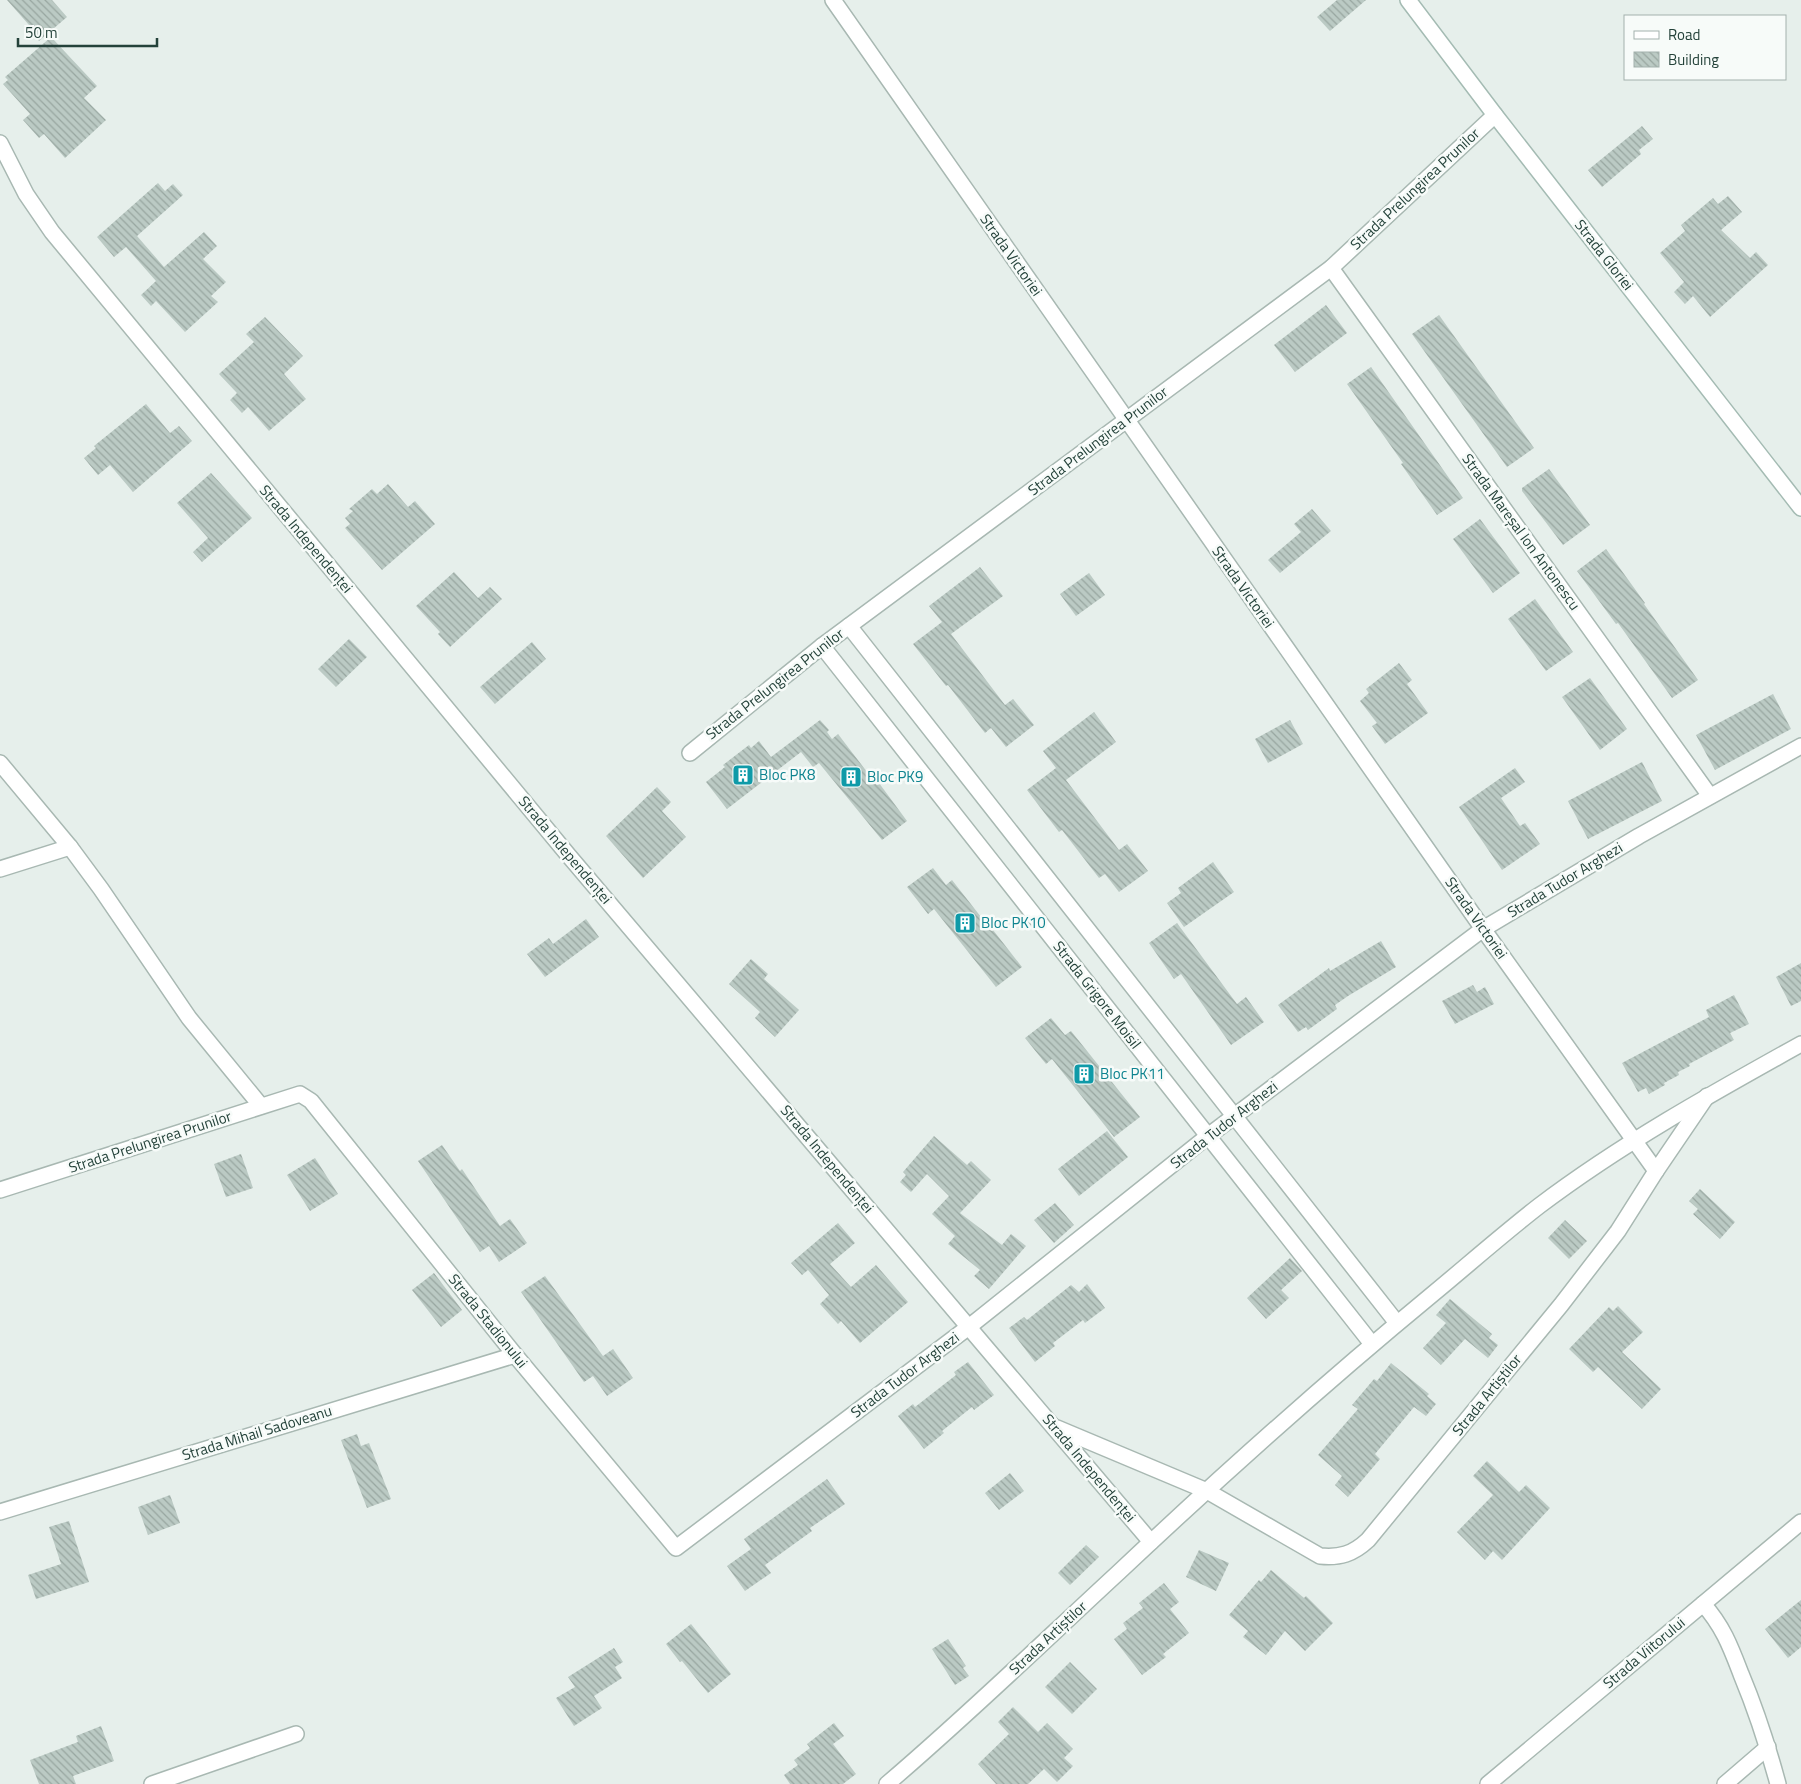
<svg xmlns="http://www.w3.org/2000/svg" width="1801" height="1784" font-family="'Titillium Web',sans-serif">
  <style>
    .building { fill: url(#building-back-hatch) }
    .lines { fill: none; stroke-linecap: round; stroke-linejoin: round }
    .minor-casing { stroke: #a8b8b2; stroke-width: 18 }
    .tertiary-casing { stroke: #a8b8b2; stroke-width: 18 }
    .secondary-casing { stroke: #a4bbb3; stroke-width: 18 }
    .minor { stroke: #fff; stroke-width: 15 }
    .tertiary { stroke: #fff; stroke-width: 15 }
    .secondary { stroke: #fff; stroke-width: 15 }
    .labels { text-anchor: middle; stroke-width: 5; stroke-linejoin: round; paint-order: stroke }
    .street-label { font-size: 15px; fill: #24423a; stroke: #f7fbf9 }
    .culture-label { font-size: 15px; fill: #0d838f; stroke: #f7fbf9; text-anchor: start }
  </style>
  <defs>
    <pattern id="building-back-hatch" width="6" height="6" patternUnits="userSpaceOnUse" patternTransform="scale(1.25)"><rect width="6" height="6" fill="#bbcac4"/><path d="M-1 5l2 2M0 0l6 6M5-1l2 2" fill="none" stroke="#98a6a0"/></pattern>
  </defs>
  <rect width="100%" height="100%" fill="#e6efeb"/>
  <g class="building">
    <path d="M 7,0 L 52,0 L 67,17 L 39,41 L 27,27 L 29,25 Z"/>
    <path d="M 1337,0 L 1366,0 L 1330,31 L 1317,17 Z"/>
    <path d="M 51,37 L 97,86 L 84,98 L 106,120 L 65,158 L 44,134 L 39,138 L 23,120 L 30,114 L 3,84 L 8,80 L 5,77 Z"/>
    <path d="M 1642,126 L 1653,139 L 1639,150 L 1641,154 L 1602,187 L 1588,170 Z"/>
    <path d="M 158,183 L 165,191 L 173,184 L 183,195 L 137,236 L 164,267 L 204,232 L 217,246 L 203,259 L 226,282 L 211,296 L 218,302 L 185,332 L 156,301 L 151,306 L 141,295 L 156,281 L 126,247 L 114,257 L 97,237 Z"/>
    <path d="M 1728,196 L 1742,212 L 1721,230 L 1750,258 L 1756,252 L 1768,265 L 1710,317 L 1693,296 L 1685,304 L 1674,292 L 1684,282 L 1660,253 L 1685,231 L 1681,225 L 1713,198 L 1718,204 Z"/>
    <path d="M 1326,305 L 1347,333 L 1295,372 L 1274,345 Z"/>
    <path d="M 1439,315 L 1534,448 L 1507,467 L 1412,334 Z"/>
    <path d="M 265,317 L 303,356 L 284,374 L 306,399 L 269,431 L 248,407 L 242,413 L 230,400 L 237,393 L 219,374 L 254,342 L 246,334 Z"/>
    <path d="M 1371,367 L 1463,498 L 1437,515 L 1401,464 L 1403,463 L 1347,384 Z"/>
    <path d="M 146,404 L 170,433 L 179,426 L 192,441 L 133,492 L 110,465 L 98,475 L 84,458 L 96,448 L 94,446 Z"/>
    <path d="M 1549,469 L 1590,525 L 1563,545 L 1522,491 L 1522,488 Z"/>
    <path d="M 211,473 L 252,518 L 202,562 L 193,552 L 208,538 L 177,503 Z"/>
    <path d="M 388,484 L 408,507 L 415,501 L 435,524 L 382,570 L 345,528 L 350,524 L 345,518 L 353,511 L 349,509 L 372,489 L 377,494 Z"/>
    <path d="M 1312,509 L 1331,531 L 1280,573 L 1268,560 L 1301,532 L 1294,524 Z"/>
    <path d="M 1480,519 L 1520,573 L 1493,593 L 1453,539 Z"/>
    <path d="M 1606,549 L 1645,603 L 1644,604 L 1698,680 L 1672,698 L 1618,623 L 1616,624 L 1577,571 Z"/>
    <path d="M 980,567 L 1003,596 L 951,634 L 1005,705 L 1013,699 L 1034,725 L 1006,747 L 991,728 L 985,733 L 948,685 L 946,686 L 913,644 L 942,622 L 929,606 Z"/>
    <path d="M 454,572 L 478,598 L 490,587 L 502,599 L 450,647 L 438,634 L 440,632 L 416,606 Z"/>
    <path d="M 1089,573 L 1105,595 L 1076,616 L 1060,594 Z"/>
    <path d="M 1535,599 L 1573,652 L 1546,671 L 1508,619 Z"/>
    <path d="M 349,639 L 367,657 L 336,687 L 318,669 Z"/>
    <path d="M 532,642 L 546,659 L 495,704 L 480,687 Z"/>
    <path d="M 1399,663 L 1412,680 L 1407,684 L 1428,713 L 1385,744 L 1372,726 L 1377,723 L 1360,701 L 1369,693 L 1366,689 Z"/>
    <path d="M 1590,678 L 1627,729 L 1600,750 L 1562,697 Z"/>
    <path d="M 1773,694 L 1791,729 L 1715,770 L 1696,735 Z"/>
    <path d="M 1094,712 L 1116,742 L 1066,780 L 1119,850 L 1127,844 L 1148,871 L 1119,892 L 1105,874 L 1099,878 L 1062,830 L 1059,832 L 1027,790 L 1056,768 L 1043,751 Z"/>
    <path d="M 820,720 L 829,730 L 827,732 L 832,739 L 838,734 L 877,785 L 879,783 L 907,821 L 882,840 L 819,763 L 813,767 L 801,752 L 727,809 L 706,782 L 725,767 L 723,765 L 749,745 L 751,748 L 759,741 L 771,757 Z"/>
    <path d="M 1290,720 L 1303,744 L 1268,763 L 1255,739 Z"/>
    <path d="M 1642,762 L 1662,801 L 1588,839 L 1568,801 Z"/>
    <path d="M 1515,768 L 1525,782 L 1501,798 L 1520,826 L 1525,823 L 1540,844 L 1502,870 L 1459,807 Z"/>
    <path d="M 657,787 L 671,802 L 662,811 L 686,837 L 643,878 L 606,836 Z"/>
    <path d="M 1213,862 L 1234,892 L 1184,927 L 1167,903 L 1181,893 L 1178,888 Z"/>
    <path d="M 933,868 L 946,885 L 952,880 L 992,931 L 993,930 L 1022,967 L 996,987 L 934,909 L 928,914 L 907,887 Z"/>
    <path d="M 586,919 L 599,937 L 545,977 L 527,954 L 549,938 L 553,944 Z"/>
    <path d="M 1177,923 L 1237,1004 L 1246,997 L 1264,1022 L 1231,1045 L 1181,974 L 1174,979 L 1149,943 Z"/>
    <path d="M 1381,941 L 1396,967 L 1348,996 L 1335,1005 L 1337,1009 L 1308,1030 L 1306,1027 L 1298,1032 L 1278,1005 L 1329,968 L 1330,971 Z"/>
    <path d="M 751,959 L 768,974 L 764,979 L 799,1010 L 775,1037 L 755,1018 L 760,1012 L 729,984 Z"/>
    <path d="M 1801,963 L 1801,1001 L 1791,1006 L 1776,977 Z"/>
    <path d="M 1473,985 L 1477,992 L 1485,987 L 1494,1004 L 1455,1024 L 1442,1001 Z"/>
    <path d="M 1734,995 L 1749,1024 L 1730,1033 L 1734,1040 L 1689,1064 L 1690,1066 L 1678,1072 L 1679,1075 L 1664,1083 L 1665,1085 L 1649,1094 L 1646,1088 L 1638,1092 L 1622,1063 L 1709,1017 L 1706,1010 Z"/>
    <path d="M 1051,1018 L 1065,1035 L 1071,1031 L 1140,1117 L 1114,1137 L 1052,1059 L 1046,1064 L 1025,1038 Z"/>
    <path d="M 1107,1131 L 1128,1157 L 1079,1196 L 1058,1169 Z"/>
    <path d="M 934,1136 L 967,1165 L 971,1161 L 991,1180 L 960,1213 L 1002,1245 L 1011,1234 L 1026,1246 L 989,1289 L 974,1276 L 980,1270 L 948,1244 L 955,1236 L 932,1214 L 949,1196 L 927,1174 L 911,1192 L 900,1182 L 906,1175 L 903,1172 Z"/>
    <path d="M 442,1145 L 460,1171 L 462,1169 L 500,1226 L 510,1219 L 527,1243 L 499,1262 L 489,1246 L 480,1252 L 418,1161 Z"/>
    <path d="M 241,1154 L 253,1188 L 226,1197 L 214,1164 Z"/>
    <path d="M 315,1158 L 338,1194 L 310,1211 L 287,1175 Z"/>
    <path d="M 1700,1189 L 1735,1222 L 1720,1239 L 1693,1214 L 1698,1209 L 1689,1201 Z"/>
    <path d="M 1055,1203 L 1074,1225 L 1054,1243 L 1034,1220 Z"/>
    <path d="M 1565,1220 L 1587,1241 L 1569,1259 L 1548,1238 Z"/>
    <path d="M 838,1223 L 855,1243 L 830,1264 L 851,1287 L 876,1265 L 908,1302 L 860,1343 L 841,1321 L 838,1324 L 820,1304 L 829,1295 L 808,1270 L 802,1275 L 791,1263 Z"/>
    <path d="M 1290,1258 L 1302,1271 L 1281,1290 L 1289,1298 L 1266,1319 L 1247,1298 Z"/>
    <path d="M 434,1273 L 462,1310 L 441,1327 L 412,1290 Z"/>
    <path d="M 545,1276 L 603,1356 L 613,1349 L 633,1378 L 607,1396 L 593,1376 L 584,1382 L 521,1292 Z"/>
    <path d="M 1087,1284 L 1105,1308 L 1085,1323 L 1083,1320 L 1053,1343 L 1055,1346 L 1035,1362 L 1009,1328 L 1024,1317 L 1027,1320 L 1071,1285 L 1079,1292 Z"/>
    <path d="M 1450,1299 L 1492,1334 L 1489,1338 L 1498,1345 L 1488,1358 L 1465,1339 L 1441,1365 L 1423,1348 L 1446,1323 L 1436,1315 Z"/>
    <path d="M 1618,1306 L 1643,1332 L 1622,1352 L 1661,1389 L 1642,1409 L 1598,1367 L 1593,1372 L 1569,1349 L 1609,1307 L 1613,1311 Z"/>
    <path d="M 968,1362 L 994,1395 L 974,1410 L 972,1407 L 942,1431 L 944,1433 L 924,1449 L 898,1416 L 913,1404 L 915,1407 L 956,1375 L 954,1372 Z"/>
    <path d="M 1391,1363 L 1429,1394 L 1427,1396 L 1436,1404 L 1426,1416 L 1414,1407 L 1375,1454 L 1380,1459 L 1348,1497 L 1335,1485 L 1342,1476 L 1318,1455 L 1358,1409 L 1352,1405 L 1374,1379 L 1377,1381 Z"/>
    <path d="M 357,1434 L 361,1446 L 369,1443 L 391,1499 L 367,1508 L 341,1440 Z"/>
    <path d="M 1487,1461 L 1519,1492 L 1526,1485 L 1550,1508 L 1502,1560 L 1493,1551 L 1485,1560 L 1457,1532 L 1493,1495 L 1473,1476 Z"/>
    <path d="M 1010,1473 L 1024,1491 L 999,1510 L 985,1493 Z"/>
    <path d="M 827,1479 L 845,1504 L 810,1528 L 812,1531 L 765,1565 L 771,1573 L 745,1591 L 727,1566 L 751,1549 L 744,1539 Z"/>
    <path d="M 170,1495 L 180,1523 L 148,1535 L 138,1507 Z"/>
    <path d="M 69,1521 L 89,1582 L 36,1599 L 28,1575 L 61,1564 L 49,1527 Z"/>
    <path d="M 1086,1545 L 1099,1557 L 1070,1585 L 1058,1573 Z"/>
    <path d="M 1199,1550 L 1229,1563 L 1216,1591 L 1186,1577 Z"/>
    <path d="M 1271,1570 L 1304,1598 L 1306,1596 L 1333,1623 L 1305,1651 L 1285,1631 L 1266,1655 L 1243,1637 L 1248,1631 L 1229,1615 L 1259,1580 L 1261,1582 Z"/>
    <path d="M 1164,1583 L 1179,1602 L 1170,1609 L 1189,1633 L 1163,1654 L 1166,1657 L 1142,1675 L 1114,1639 L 1127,1629 L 1123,1623 L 1143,1608 L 1139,1603 Z"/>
    <path d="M 1801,1600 L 1801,1647 L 1788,1658 L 1765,1629 Z"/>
    <path d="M 691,1624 L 731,1674 L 708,1693 L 682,1661 L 680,1662 L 666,1644 Z"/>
    <path d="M 948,1639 L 966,1666 L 963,1668 L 969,1676 L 955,1685 L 932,1649 Z"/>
    <path d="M 614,1648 L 623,1662 L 615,1667 L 622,1678 L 594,1696 L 602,1708 L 574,1726 L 556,1698 L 575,1687 L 568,1677 Z"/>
    <path d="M 1070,1662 L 1097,1689 L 1072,1714 L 1045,1687 Z"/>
    <path d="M 1013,1707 L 1038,1732 L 1047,1723 L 1073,1749 L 1064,1758 L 1073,1766 L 1057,1782 L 1044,1769 L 1028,1784 L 996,1784 L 978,1764 L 1009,1734 L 998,1722 Z"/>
    <path d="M 834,1723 L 844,1736 L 833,1744 L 856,1774 L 843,1784 L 790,1784 L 784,1775 L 798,1765 L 794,1760 L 810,1748 L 807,1744 Z"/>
    <path d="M 101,1726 L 114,1761 L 73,1776 L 76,1784 L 39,1784 L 30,1760 L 78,1742 L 76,1736 Z"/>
  </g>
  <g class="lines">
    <g class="minor-casing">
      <g id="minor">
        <path d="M 833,0 L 1483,929 L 1656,1171"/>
        <path d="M 0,143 L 26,194 L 52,232 L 569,856 L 1151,1542"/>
        <path d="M 1331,268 L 1710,796"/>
        <path d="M 849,626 L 1397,1323"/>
        <path d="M 822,646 L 1372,1344"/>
        <path d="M 690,753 L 822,646 L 1331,268 L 1495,115"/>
        <path d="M 0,763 L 70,847 L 101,889 L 189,1018 L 261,1106"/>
        <path d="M 0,869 L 70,847"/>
        <path d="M 0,1190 L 300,1094 L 311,1101 L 515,1355 L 676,1548 L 970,1326 L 1208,1136 L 1483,929 L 1639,836 L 1801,746"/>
        <path d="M 1057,1428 L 1207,1491 L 1320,1556 C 1340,1558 1353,1554 1368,1540 L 1561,1305 L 1618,1231 L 1656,1171 L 1707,1096"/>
        <path d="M 0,1512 L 515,1355"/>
        <path d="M 1703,1604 C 1723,1626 1731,1648 1741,1674 C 1756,1710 1768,1747 1778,1784"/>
        <path d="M 152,1784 L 296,1734"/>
        <path d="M 1488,1784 L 1801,1522"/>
        <path d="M 1725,1784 L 1768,1747"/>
      </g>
    </g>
    <g class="tertiary-casing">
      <path id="tertiary" d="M 887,1784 C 967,1716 1042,1643 1119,1572 C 1221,1476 1326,1382 1434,1293 C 1469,1264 1503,1234 1539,1206 C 1621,1144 1711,1094 1801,1044"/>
    </g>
    <g class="secondary-casing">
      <path id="secondary" d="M 1408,0 L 1495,115 L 1801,508"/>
    </g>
    <use href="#minor" class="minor"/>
    <use href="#tertiary" class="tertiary"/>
    <use href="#secondary" class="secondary"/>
  </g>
  <defs>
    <g id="building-square" transform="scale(1.125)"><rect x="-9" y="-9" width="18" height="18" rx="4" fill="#0f9aa8" stroke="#f7fbf9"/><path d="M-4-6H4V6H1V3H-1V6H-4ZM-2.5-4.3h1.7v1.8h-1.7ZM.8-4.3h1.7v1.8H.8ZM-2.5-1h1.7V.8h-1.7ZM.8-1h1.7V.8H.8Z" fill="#fff"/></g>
  </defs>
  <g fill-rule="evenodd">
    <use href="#building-square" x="743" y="775"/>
    <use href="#building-square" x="851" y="777"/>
    <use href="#building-square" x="965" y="923"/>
    <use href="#building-square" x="1084" y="1074"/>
  </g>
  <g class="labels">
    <g class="street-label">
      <text transform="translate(1415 189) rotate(-43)" y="5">Strada Prelungirea Prunilor</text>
      <text transform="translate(1011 255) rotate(55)" y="5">Strada Victoriei</text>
      <text transform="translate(1604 255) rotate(52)" y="5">Strada Gloriei</text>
      <text transform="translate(1098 441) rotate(-37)" y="5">Strada Prelungirea Prunilor</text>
      <text transform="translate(1521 532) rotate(54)" y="5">Strada Mareșal Ion Antonescu</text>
      <text transform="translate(306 539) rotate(50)" y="5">Strada Independenței</text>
      <text transform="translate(1243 587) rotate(55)" y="5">Strada Victoriei</text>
      <text transform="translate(775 684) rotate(-38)" y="5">Strada Prelungirea Prunilor</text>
      <text transform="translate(565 850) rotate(50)" y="5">Strada Independenței</text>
      <text transform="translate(1565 880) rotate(-31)" y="5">Strada Tudor Arghezi</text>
      <text transform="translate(1476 918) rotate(55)" y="5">Strada Victoriei</text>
      <text transform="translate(1097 995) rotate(52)" y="5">Strada Grigore Moisil</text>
      <text transform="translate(1224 1125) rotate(-38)" y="5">Strada Tudor Arghezi</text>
      <text transform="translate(150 1142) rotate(-18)" y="5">Strada Prelungirea Prunilor</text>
      <text transform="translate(827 1159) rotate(50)" y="5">Strada Independenței</text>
      <text transform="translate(488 1321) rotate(51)" y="5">Strada Stadionului</text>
      <text transform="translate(905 1375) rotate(-37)" y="5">Strada Tudor Arghezi</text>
      <text transform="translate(1487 1395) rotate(-51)" y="5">Strada Artiștilor</text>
      <text transform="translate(257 1433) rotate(-17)" y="5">Strada Mihail Sadoveanu</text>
      <text transform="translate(1089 1468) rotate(50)" y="5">Strada Independenței</text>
      <text transform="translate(1048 1638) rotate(-43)" y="5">Strada Artiștilor</text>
      <text transform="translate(1644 1653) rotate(-40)" y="5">Strada Viitorului</text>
    </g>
    <g class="culture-label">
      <text x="759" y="780">Bloc PK8</text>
      <text x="867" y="782">Bloc PK9</text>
      <text x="981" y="928">Bloc PK10</text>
      <text x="1100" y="1079">Bloc PK11</text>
    </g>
  </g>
  <rect x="1624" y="15" width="162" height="65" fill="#f7fbf9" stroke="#a3b1ad"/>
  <rect x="1634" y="31" width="25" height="8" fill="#ffffff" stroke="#a3b1ad"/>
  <text x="1668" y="40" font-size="15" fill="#24423a">Road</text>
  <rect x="1634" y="52" width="25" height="15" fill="url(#building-back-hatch)" stroke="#a3b1ad"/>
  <text x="1668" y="65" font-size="15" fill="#24423a">Building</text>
  <path d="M18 38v8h139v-8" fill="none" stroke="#24423a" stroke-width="2.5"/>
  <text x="25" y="38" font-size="15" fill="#24423a" stroke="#f7fbf9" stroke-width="4" paint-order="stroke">50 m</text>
</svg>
